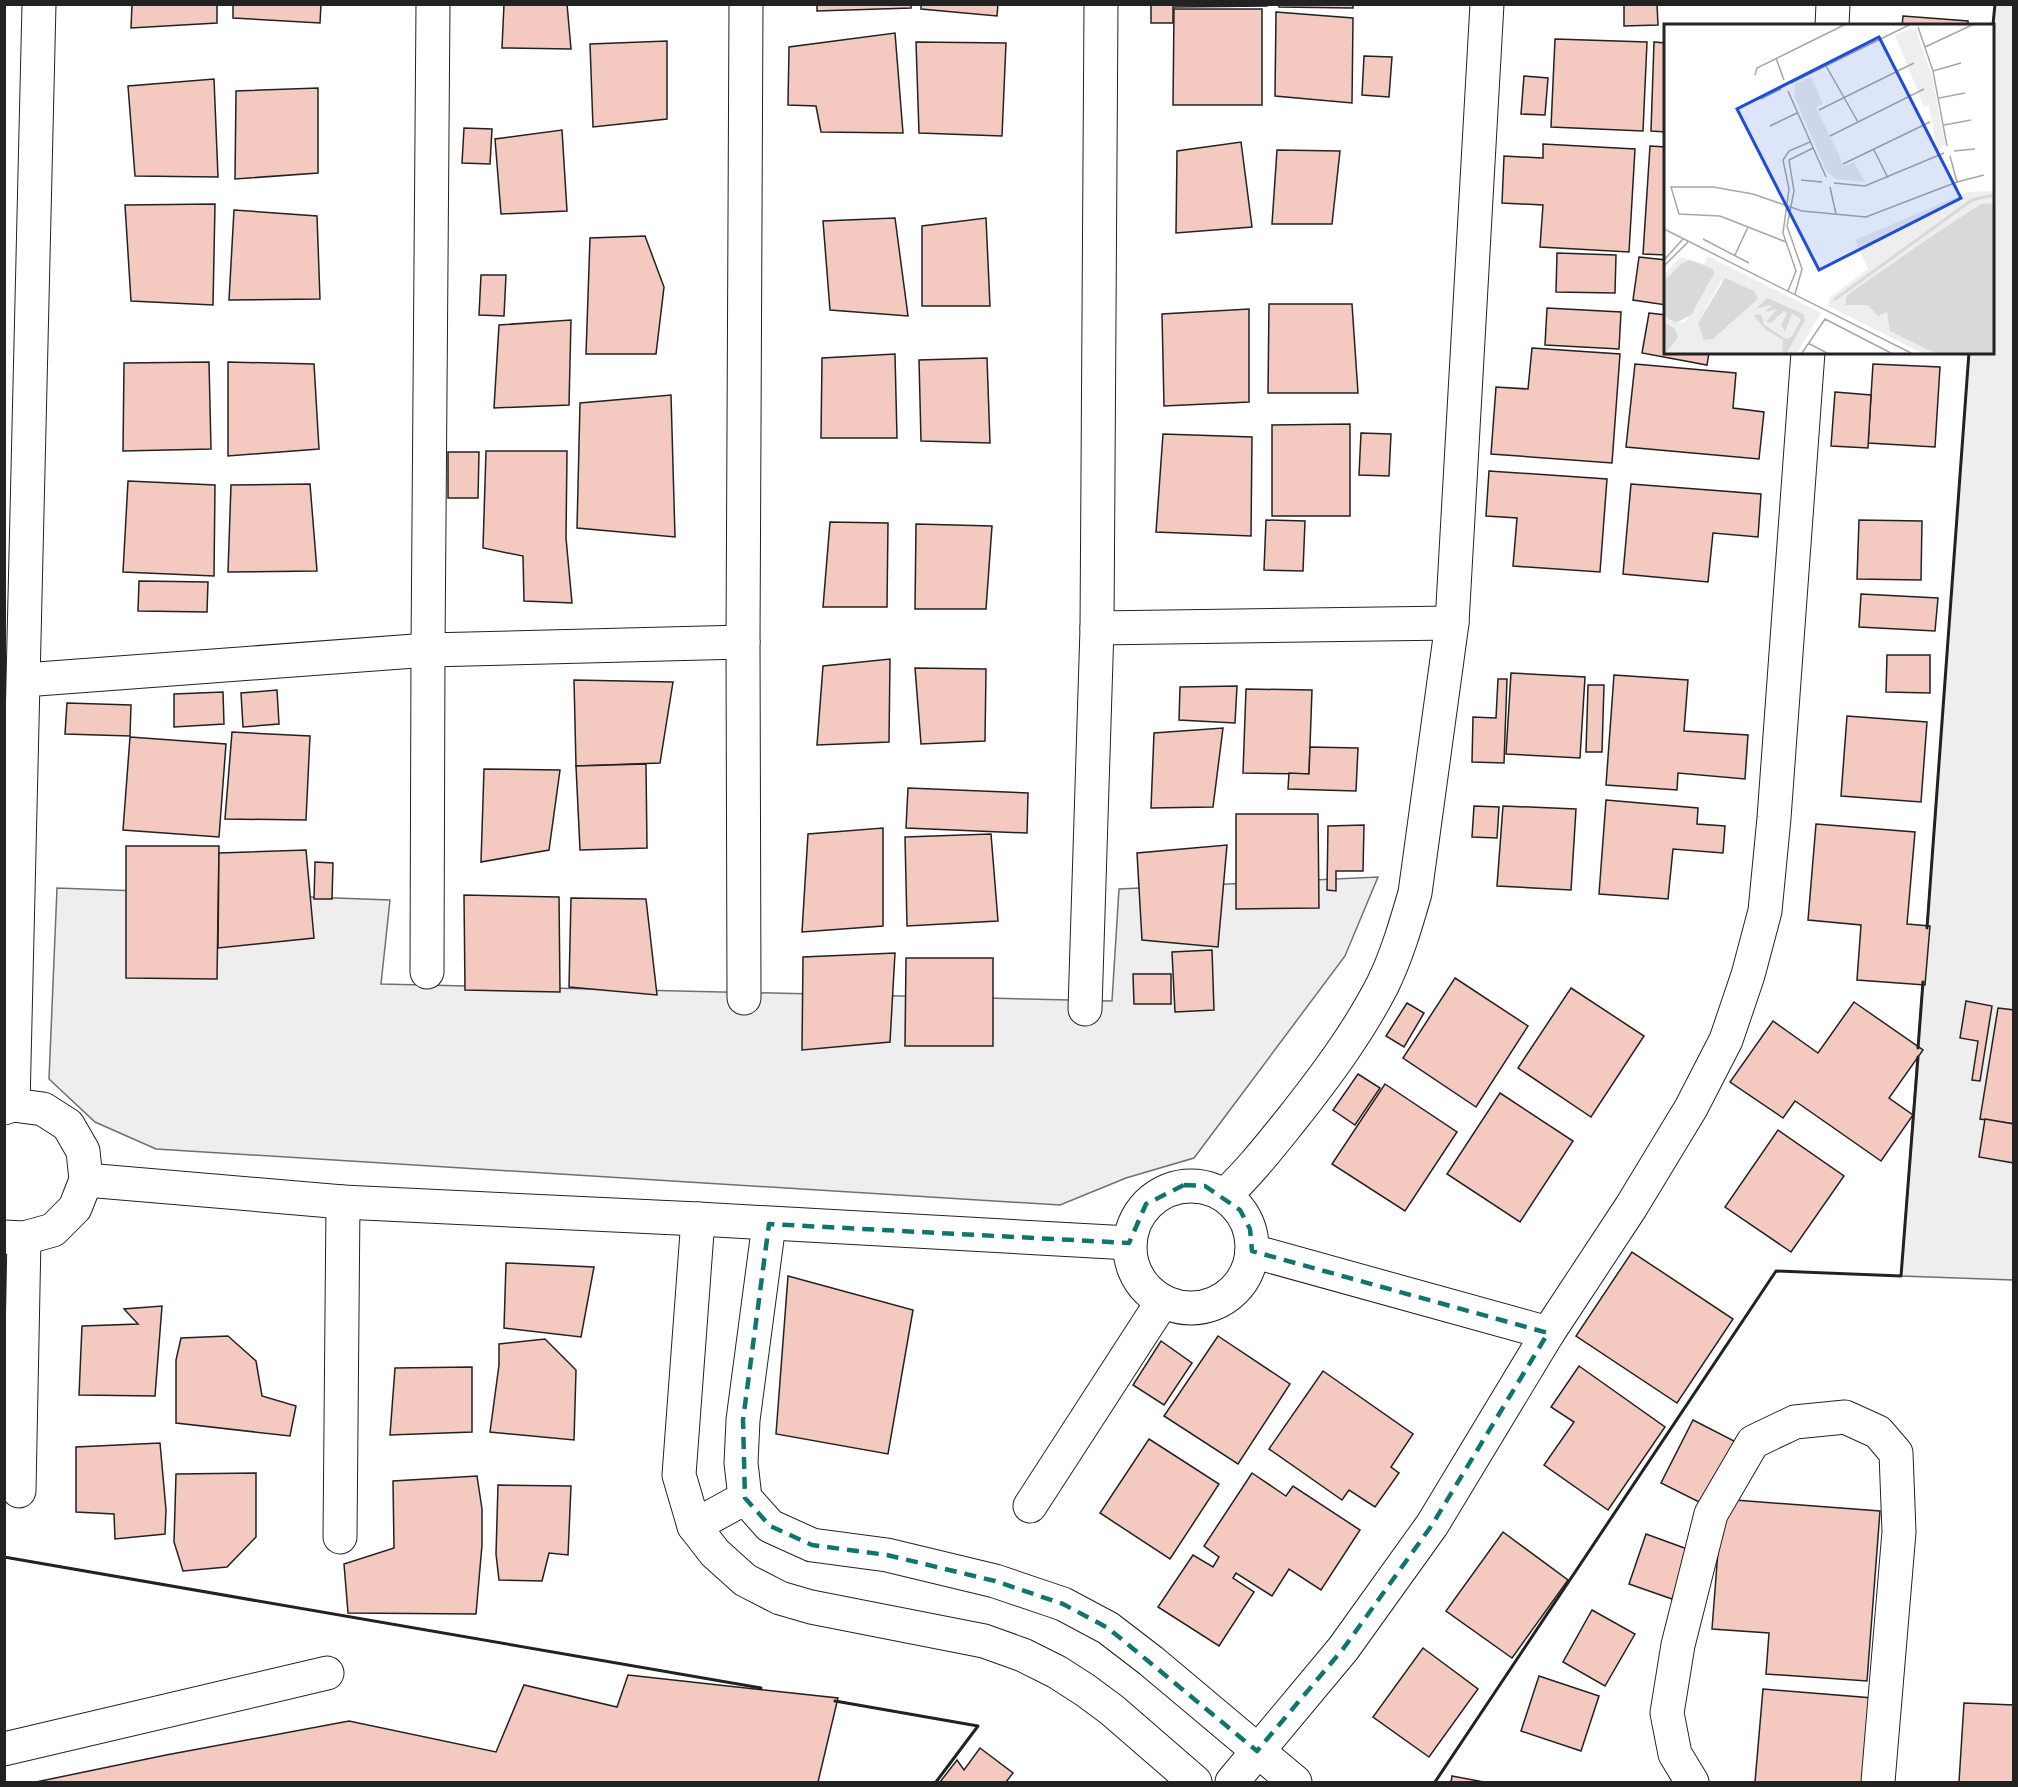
<svg xmlns="http://www.w3.org/2000/svg" width="2018" height="1787" font-family="Arial,sans-serif">
  <style>
    .green { fill: #eee; stroke: #6f6f6f; stroke-width: 1.5 }
    .building { fill: #f3c9c0; stroke: #222; stroke-width: 1.5 }
    .lines { fill: none; stroke-linecap: round; stroke-linejoin: round }
    .minor-casing { stroke: #222; stroke-width: 35 }
    .minor { stroke: #fff; stroke-width: 33 }
    .wall { stroke: #222; stroke-width: 3 }
    .marked { fill: none; stroke: #0f766e; stroke-width: 4.5; stroke-dasharray: 12 8; stroke-linejoin: round }
    .inset-river { fill: none; stroke: #d9d9d9; stroke-width: 3 }
    .inset-road { fill: none; stroke: #a7a7a7; stroke-width: 1.5 }
    .view { fill: #1d4ed8; fill-opacity: 0.15; stroke: #1d4ed8; stroke-width: 3 }
    .inset-edge { fill: none; stroke: #222; stroke-width: 3 }
  </style>
  <rect width="100%" height="100%" fill="#fff"/>
  <g class="green">
    <path d="M 1995,5 L 2013,5 L 2013,1280 L 1901,1276 L 1969,353 L 1992,352 L 1992,35 Z"/>
    <path d="M 1378,877 L 1345,956 L 1194,1158 L 1126,1178 L 1060,1205 L 156,1149 L 95,1122 L 49,1079 L 57,888 L 390,900 L 381,984 L 1112,1001 L 1119,889 Z"/>
  </g>
  <g class="building">
    <path d="M 132,4 L 217,4 L 217,23 L 131,28 Z"/>
    <path d="M 233,4 L 321,4 L 320,23 L 233,18 Z"/>
    <path d="M 504,4 L 567,4 L 571,49 L 502,48 Z"/>
    <path d="M 817,4 L 911,4 L 911,8 L 817,11 Z"/>
    <path d="M 921,4 L 998,4 L 997,16 L 921,9 Z"/>
    <path d="M 1151,4 L 1267,4 L 1267,6 L 1173,7 L 1173,23 L 1151,23 Z"/>
    <path d="M 1279,4 L 1353,4 L 1353,8 L 1279,7 Z"/>
    <path d="M 1624,4 L 1657,4 L 1658,25 L 1624,26 Z"/>
    <path d="M 1174,9 L 1262,9 L 1262,105 L 1173,105 Z"/>
    <path d="M 1276,12 L 1353,18 L 1352,103 L 1275,96 Z"/>
    <path d="M 1903,16 L 1968,21 L 1968,26 L 1902,26 Z"/>
    <path d="M 895,33 L 903,133 L 821,132 L 816,106 L 788,105 L 789,47 Z"/>
    <path d="M 1555,39 L 1647,42 L 1643,131 L 1551,127 Z"/>
    <path d="M 667,41 L 667,119 L 593,127 L 590,44 Z"/>
    <path d="M 916,42 L 1006,43 L 1002,136 L 919,133 Z"/>
    <path d="M 1654,42 L 1666,43 L 1666,132 L 1651,131 Z"/>
    <path d="M 1364,56 L 1392,57 L 1389,97 L 1362,95 Z"/>
    <path d="M 1524,76 L 1548,78 L 1545,115 L 1521,114 Z"/>
    <path d="M 214,79 L 218,177 L 135,176 L 128,86 Z"/>
    <path d="M 318,88 L 318,173 L 235,179 L 236,91 Z"/>
    <path d="M 464,128 L 492,129 L 490,164 L 462,163 Z"/>
    <path d="M 562,130 L 567,211 L 501,214 L 495,139 Z"/>
    <path d="M 1241,142 L 1252,227 L 1176,233 L 1177,151 Z"/>
    <path d="M 1543,144 L 1635,149 L 1629,252 L 1540,247 L 1543,205 L 1502,203 L 1504,156 L 1543,158 Z"/>
    <path d="M 1650,146 L 1666,147 L 1666,255 L 1643,254 Z"/>
    <path d="M 1277,150 L 1340,151 L 1332,224 L 1272,224 Z"/>
    <path d="M 215,204 L 213,305 L 131,301 L 125,205 Z"/>
    <path d="M 234,210 L 317,216 L 320,299 L 229,300 Z"/>
    <path d="M 895,218 L 908,316 L 830,310 L 823,221 Z"/>
    <path d="M 986,218 L 990,306 L 922,306 L 922,226 Z"/>
    <path d="M 645,236 L 664,287 L 656,354 L 586,354 L 590,238 Z"/>
    <path d="M 1557,253 L 1616,255 L 1615,293 L 1556,292 Z"/>
    <path d="M 1639,257 L 1666,260 L 1666,305 L 1633,300 Z"/>
    <path d="M 481,275 L 506,275 L 504,316 L 479,315 Z"/>
    <path d="M 1269,304 L 1352,304 L 1358,393 L 1268,393 Z"/>
    <path d="M 1547,308 L 1621,312 L 1619,349 L 1545,345 Z"/>
    <path d="M 1249,309 L 1249,402 L 1164,406 L 1162,314 Z"/>
    <path d="M 1649,313 L 1666,315 L 1666,352 L 1709,352 L 1707,365 L 1642,353 Z"/>
    <path d="M 571,320 L 569,405 L 494,408 L 499,325 Z"/>
    <path d="M 1532,348 L 1620,354 L 1612,463 L 1491,454 L 1496,387 L 1528,389 Z"/>
    <path d="M 895,354 L 897,438 L 821,438 L 822,358 Z"/>
    <path d="M 987,358 L 990,443 L 921,441 L 919,360 Z"/>
    <path d="M 209,362 L 211,449 L 123,451 L 124,363 Z"/>
    <path d="M 228,362 L 314,364 L 319,449 L 228,456 Z"/>
    <path d="M 1635,364 L 1736,373 L 1733,408 L 1764,412 L 1759,459 L 1626,447 Z"/>
    <path d="M 1873,364 L 1940,367 L 1935,447 L 1868,443 Z"/>
    <path d="M 1835,392 L 1871,395 L 1868,448 L 1831,446 Z"/>
    <path d="M 671,395 L 675,537 L 577,528 L 580,403 Z"/>
    <path d="M 1350,424 L 1350,516 L 1272,516 L 1272,425 Z"/>
    <path d="M 1361,433 L 1391,434 L 1389,476 L 1359,475 Z"/>
    <path d="M 1163,434 L 1252,437 L 1251,536 L 1156,532 Z"/>
    <path d="M 486,451 L 567,451 L 566,538 L 572,603 L 524,601 L 523,556 L 483,548 Z"/>
    <path d="M 448,452 L 479,452 L 478,498 L 448,498 Z"/>
    <path d="M 1489,471 L 1607,479 L 1600,572 L 1513,566 L 1517,518 L 1486,516 Z"/>
    <path d="M 128,481 L 215,485 L 214,576 L 123,572 Z"/>
    <path d="M 310,484 L 317,571 L 228,572 L 231,485 Z"/>
    <path d="M 1631,484 L 1761,494 L 1758,537 L 1713,533 L 1708,582 L 1623,574 Z"/>
    <path d="M 1266,520 L 1305,521 L 1303,571 L 1264,570 Z"/>
    <path d="M 1859,520 L 1922,521 L 1921,580 L 1857,579 Z"/>
    <path d="M 830,522 L 888,523 L 887,607 L 823,607 Z"/>
    <path d="M 916,524 L 992,526 L 986,609 L 915,609 Z"/>
    <path d="M 139,581 L 208,582 L 207,612 L 138,611 Z"/>
    <path d="M 1861,594 L 1938,598 L 1935,631 L 1859,627 Z"/>
    <path d="M 1887,655 L 1930,655 L 1930,693 L 1886,692 Z"/>
    <path d="M 890,659 L 889,742 L 817,745 L 823,666 Z"/>
    <path d="M 915,668 L 986,669 L 985,741 L 921,744 Z"/>
    <path d="M 1511,673 L 1585,677 L 1580,758 L 1506,754 Z"/>
    <path d="M 1614,675 L 1688,680 L 1684,731 L 1748,735 L 1745,779 L 1678,773 L 1677,790 L 1606,785 Z"/>
    <path d="M 1498,679 L 1507,679 L 1504,763 L 1472,762 L 1473,717 L 1496,718 Z"/>
    <path d="M 574,680 L 673,682 L 660,763 L 576,766 Z"/>
    <path d="M 1588,685 L 1604,685 L 1602,752 L 1586,752 Z"/>
    <path d="M 1237,686 L 1235,723 L 1179,720 L 1180,687 Z"/>
    <path d="M 1246,689 L 1312,690 L 1309,774 L 1243,773 Z"/>
    <path d="M 277,690 L 279,724 L 243,727 L 241,693 Z"/>
    <path d="M 223,692 L 224,724 L 174,727 L 174,694 Z"/>
    <path d="M 67,703 L 131,705 L 130,736 L 65,734 Z"/>
    <path d="M 1847,716 L 1927,722 L 1921,802 L 1841,796 Z"/>
    <path d="M 1223,728 L 1213,807 L 1151,808 L 1154,733 Z"/>
    <path d="M 232,732 L 310,736 L 306,820 L 225,819 Z"/>
    <path d="M 130,737 L 226,744 L 219,837 L 123,830 Z"/>
    <path d="M 1310,747 L 1358,748 L 1356,791 L 1288,789 L 1289,773 L 1309,774 Z"/>
    <path d="M 646,764 L 647,848 L 580,850 L 576,766 Z"/>
    <path d="M 484,769 L 560,770 L 549,850 L 481,862 Z"/>
    <path d="M 908,788 L 1028,793 L 1027,833 L 906,828 Z"/>
    <path d="M 1606,800 L 1698,808 L 1697,824 L 1725,826 L 1723,853 L 1673,849 L 1668,899 L 1599,894 Z"/>
    <path d="M 1474,806 L 1499,807 L 1497,838 L 1472,837 Z"/>
    <path d="M 1503,806 L 1576,809 L 1571,890 L 1497,886 Z"/>
    <path d="M 1236,814 L 1318,814 L 1319,908 L 1236,909 Z"/>
    <path d="M 1816,824 L 1915,832 L 1907,924 L 1930,926 L 1925,985 L 1857,980 L 1861,925 L 1808,920 Z"/>
    <path d="M 1364,825 L 1363,871 L 1336,871 L 1336,891 L 1327,890 L 1328,826 Z"/>
    <path d="M 883,828 L 883,926 L 802,932 L 808,834 Z"/>
    <path d="M 991,834 L 998,921 L 907,926 L 905,837 Z"/>
    <path d="M 1227,845 L 1218,947 L 1142,940 L 1137,853 Z"/>
    <path d="M 126,846 L 219,846 L 217,979 L 126,978 Z"/>
    <path d="M 306,850 L 314,938 L 218,948 L 219,853 Z"/>
    <path d="M 315,862 L 333,863 L 332,899 L 314,899 Z"/>
    <path d="M 464,895 L 559,897 L 560,992 L 465,990 Z"/>
    <path d="M 571,898 L 646,899 L 657,995 L 569,987 Z"/>
    <path d="M 1212,950 L 1214,1010 L 1175,1012 L 1172,952 Z"/>
    <path d="M 895,953 L 890,1042 L 802,1050 L 803,957 Z"/>
    <path d="M 906,958 L 993,958 L 993,1046 L 905,1046 Z"/>
    <path d="M 1133,974 L 1171,974 L 1171,1004 L 1134,1004 Z"/>
    <path d="M 1455,978 L 1528,1026 L 1476,1107 L 1403,1058 Z"/>
    <path d="M 1571,988 L 1644,1036 L 1591,1117 L 1518,1068 Z"/>
    <path d="M 1966,1001 L 1992,1006 L 1980,1081 L 1972,1080 L 1978,1041 L 1960,1038 Z"/>
    <path d="M 1854,1002 L 1923,1050 L 1889,1098 L 1913,1115 L 1881,1161 L 1795,1101 L 1783,1118 L 1730,1082 L 1773,1021 L 1818,1053 Z"/>
    <path d="M 1407,1003 L 1424,1013 L 1404,1047 L 1386,1036 Z"/>
    <path d="M 1998,1008 L 2014,1010 L 2014,1124 L 1980,1119 Z"/>
    <path d="M 1358,1074 L 1380,1088 L 1355,1125 L 1333,1110 Z"/>
    <path d="M 1385,1084 L 1457,1132 L 1405,1211 L 1332,1164 Z"/>
    <path d="M 1500,1093 L 1573,1141 L 1520,1222 L 1447,1174 Z"/>
    <path d="M 1985,1119 L 2014,1124 L 2014,1163 L 1979,1157 Z"/>
    <path d="M 1778,1130 L 1844,1176 L 1791,1252 L 1725,1207 Z"/>
    <path d="M 1632,1252 L 1733,1319 L 1677,1403 L 1576,1336 Z"/>
    <path d="M 506,1263 L 594,1267 L 581,1337 L 504,1328 Z"/>
    <path d="M 788,1276 L 913,1310 L 888,1454 L 776,1434 Z"/>
    <path d="M 162,1306 L 155,1396 L 79,1395 L 82,1326 L 138,1324 L 124,1309 Z"/>
    <path d="M 228,1336 L 256,1361 L 262,1396 L 296,1406 L 290,1436 L 176,1423 L 176,1360 L 181,1338 Z"/>
    <path d="M 1218,1336 L 1290,1384 L 1238,1464 L 1164,1416 Z"/>
    <path d="M 545,1339 L 576,1370 L 574,1440 L 490,1432 L 499,1365 L 499,1344 Z"/>
    <path d="M 1161,1341 L 1192,1363 L 1164,1405 L 1133,1385 Z"/>
    <path d="M 1579,1366 L 1665,1427 L 1608,1510 L 1544,1465 L 1574,1422 L 1551,1407 Z"/>
    <path d="M 472,1367 L 472,1432 L 390,1435 L 395,1368 Z"/>
    <path d="M 1323,1371 L 1413,1434 L 1391,1467 L 1399,1473 L 1375,1507 L 1349,1490 L 1342,1500 L 1269,1449 Z"/>
    <path d="M 1693,1420 L 1738,1443 L 1707,1506 L 1661,1483 Z"/>
    <path d="M 1149,1439 L 1219,1484 L 1170,1559 L 1100,1513 Z"/>
    <path d="M 160,1443 L 166,1510 L 165,1534 L 115,1539 L 114,1514 L 76,1512 L 76,1447 Z"/>
    <path d="M 256,1473 L 256,1537 L 227,1567 L 183,1571 L 174,1542 L 176,1474 Z"/>
    <path d="M 1252,1473 L 1286,1496 L 1293,1486 L 1360,1530 L 1321,1590 L 1289,1569 L 1272,1596 L 1236,1573 L 1233,1578 L 1254,1592 L 1219,1646 L 1158,1607 L 1193,1555 L 1213,1567 L 1219,1557 L 1204,1546 Z"/>
    <path d="M 477,1476 L 482,1509 L 482,1545 L 476,1614 L 348,1613 L 344,1564 L 394,1548 L 393,1481 Z"/>
    <path d="M 498,1485 L 571,1486 L 568,1555 L 549,1553 L 542,1581 L 499,1580 L 496,1554 Z"/>
    <path d="M 1722,1499 L 1880,1511 L 1867,1681 L 1766,1674 L 1769,1633 L 1712,1629 Z"/>
    <path d="M 1503,1532 L 1568,1580 L 1512,1658 L 1446,1611 Z"/>
    <path d="M 1646,1534 L 1690,1550 L 1672,1599 L 1629,1584 Z"/>
    <path d="M 1592,1610 L 1635,1634 L 1605,1686 L 1563,1662 Z"/>
    <path d="M 1423,1648 L 1478,1689 L 1429,1757 L 1373,1717 Z"/>
    <path d="M 628,1675 L 838,1698 L 818,1782 L 36,1782 L 166,1755 L 349,1721 L 496,1752 L 524,1685 L 617,1707 Z"/>
    <path d="M 1539,1676 L 1599,1696 L 1581,1751 L 1521,1731 Z"/>
    <path d="M 1763,1689 L 1873,1698 L 1867,1782 L 1755,1782 Z"/>
    <path d="M 1964,1703 L 2014,1705 L 2014,1782 L 1959,1782 Z"/>
    <path d="M 980,1748 L 1013,1773 L 1006,1782 L 940,1782 L 957,1760 L 964,1770 Z"/>
    <path d="M 1452,1776 L 1484,1782 L 1451,1782 Z"/>
  </g>
  <g class="lines">
    <g class="minor-casing">
      <g id="minor">
        <path d="M 1832,26 L 1833,4"/>
        <path d="M 1097,628 L 1452,623"/>
        <path d="M 24,680 L 428,650 L 743,642"/>
        <path d="M 427,972 L 428,650 L 433,4"/>
        <path d="M 744,998 L 743,642 L 746,4"/>
        <path d="M 1085,1009 L 1097,628 L 1101,4"/>
        <path d="M 13,1105 L 39,4"/>
        <path d="M 4,1108 L 13,1105 L 43,1109 L 68,1125 L 83,1151 L 86,1180 L 75,1208 L 53,1230 L 24,1238 L 4,1237"/>
        <path d="M 86,1180 L 343,1202 L 698,1219 L 1129,1243"/>
        <circle cx="1191" cy="1247" r="61"/>
        <path d="M 1225,1195 C 1249,1173 1270,1146 1291,1120 C 1325,1077 1358,1033 1383,984 C 1397,955 1406,924 1415,893 L 1452,623 L 1487,4"/>
        <path d="M 698,1219 L 679,1475 L 694,1526 L 715,1553 L 745,1580 L 780,1598 L 811,1607 L 984,1641 L 1023,1655 L 1057,1672 L 1085,1690 L 1112,1710 L 1195,1782"/>
        <path d="M 769,1224 L 743,1420 L 741,1463 L 745,1498 L 770,1526 L 812,1545 L 887,1555 L 995,1581 L 1063,1604 L 1108,1628 L 1151,1661 L 1295,1782"/>
        <path d="M 1252,1251 L 1548,1333"/>
        <path d="M 19,1491 L 24,1238"/>
        <path d="M 1030,1506 L 1162,1302"/>
        <path d="M 694,1526 L 745,1498"/>
        <path d="M 340,1537 L 343,1202"/>
        <path d="M 4,1749 L 327,1673"/>
        <path d="M 1232,1782 L 1343,1649 L 1432,1525 L 1548,1333 L 1631,1207 L 1691,1108 L 1726,1040 L 1748,975 L 1765,911 L 1774,818 L 1808,352"/>
        <path d="M 1692,1782 L 1675,1754 L 1667,1713 L 1678,1645 L 1711,1514 L 1753,1442 L 1795,1422 L 1845,1417 L 1878,1432 L 1896,1453 L 1899,1532 L 1878,1782"/>
      </g>
    </g>
    <use href="#minor" class="minor"/>
    <g class="wall">
      <path d="M 1992,35 L 1995,4"/>
      <path d="M 1927,928 L 1969,352"/>
      <path d="M 1918,1048 L 1923,982"/>
      <path d="M 4,1557 L 761,1688"/>
      <path d="M 835,1701 L 978,1726 L 936,1782"/>
      <path d="M 1435,1782 L 1776,1271 L 1901,1276 L 1918,1057"/>
    </g>
  </g>
  <path class="marked" d="M 1184,1185 L 1205,1186 L 1240,1210 L 1250,1229 L 1252,1251 L 1548,1333 L 1432,1525 L 1343,1649 L 1257,1751 L 1108,1628 L 1063,1604 L 995,1581 L 887,1555 L 812,1545 L 770,1526 L 745,1498 L 743,1420 L 769,1224 L 1129,1243 L 1146,1204 Z"/>
  <g transform="translate(1664 24)">
    <rect width="330" height="330" fill="#fff"/>
    <path d="M 245,5 L 252,6 L 268,52 L 281,120 L 273,128 L 265,81 L 260,83 L 231,11 ZM 147,53 L 159,80 L 152,83 L 180,142 L 190,138 L 201,158 L 171,155 L 162,146 L 130,72 L 131,60 ZM 330,167 L 330,179 L 317,180 L 183,271 L 223,288 L 271,329 L 258,329 L 164,282 L 166,274 L 204,245 L 191,216 L 304,168 ZM 44,232 L 157,289 L 133,329 L 123,329 L 141,298 L 140,290 L 103,274 L 91,284 L 109,281 L 103,287 L 114,285 L 108,292 L 113,295 L 120,287 L 123,290 L 117,305 L 122,306 L 128,290 L 137,295 L 128,312 L 122,315 L 89,291 L 119,316 L 118,329 L 2,329 L 14,313 L 10,304 L 0,298 L 0,292 L 12,299 L 21,298 L 50,250 L 18,239 L 0,257 L 0,251 L 16,233 L 40,240 ZM 57,257 L 90,267 L 94,275 L 63,303 L 34,299 Z" fill="#eee" fill-rule="evenodd"/>
    <path d="M 330,179 L 330,329 L 271,329 L 226,307 L 223,288 L 214,292 L 204,281 L 181,281 L 183,271 L 268,212 L 317,180 ZM 26,236 L 49,245 L 50,250 L 27,291 L 12,299 L 0,292 L 0,257 L 18,239 ZM 61,254 L 90,267 L 94,275 L 49,315 L 40,316 L 34,299 ZM 103,274 L 140,290 L 141,297 L 123,329 L 118,329 L 119,316 L 101,305 L 89,291 L 97,290 L 100,300 L 122,315 L 128,312 L 137,295 L 128,290 L 121,308 L 117,301 L 123,290 L 120,287 L 107,299 L 102,298 L 113,285 L 101,288 L 108,281 L 91,285 ZM 0,298 L 10,304 L 14,313 L 2,329 Z" fill="#d9d9d9"/>
    <path class="inset-river" d="M 170,276 L 308,176 L 330,171"/>
    <path class="inset-road" d="M 254,3 L 269,47 L 283,122M 261,23 L 308,1M 112,34 L 120,56M 162,42 L 194,98M 269,47 L 297,39M 91,51 L 93,44 L 180,1M 127,59 L 245,1M 124,67 L 162,153M 275,74 L 301,69M 97,75 L 117,65M 155,86 L 250,39M 280,101 L 307,96M 106,102 L 133,89M 166,112 L 260,65M 210,126 L 224,154M 290,127 L 311,125M 286,132 L 293,158M 179,140 L 266,98M 137,156 L 158,158M 170,159 L 201,162 L 280,129M 166,163 L 172,190M 84,203 L 56,192 L 15,190 L 7,163 L 49,163 L 89,170 L 138,187 L 202,193 L 293,158 L 320,151M 0,205 L 247,329M 39,215 L 85,239M 71,231 L 84,203 L 122,218M 0,236 L 19,215M 0,242 L 24,218M 124,267 L 132,247 L 119,209 L 125,165 L 119,136 L 125,127 L 146,118M 131,270 L 138,245 L 123,202 L 130,167 L 125,136 L 149,124M 144,319 L 163,329M 138,329 L 161,295 L 227,329"/>
    <path class="view" d="M 215,13 L 297,174 L 155,246 L 73,85 Z"/>
    <rect width="330" height="330" class="inset-edge"/>
  </g>
  <rect width="2018" height="1787" fill="none" stroke="#222222" stroke-width="12"/>
</svg>
